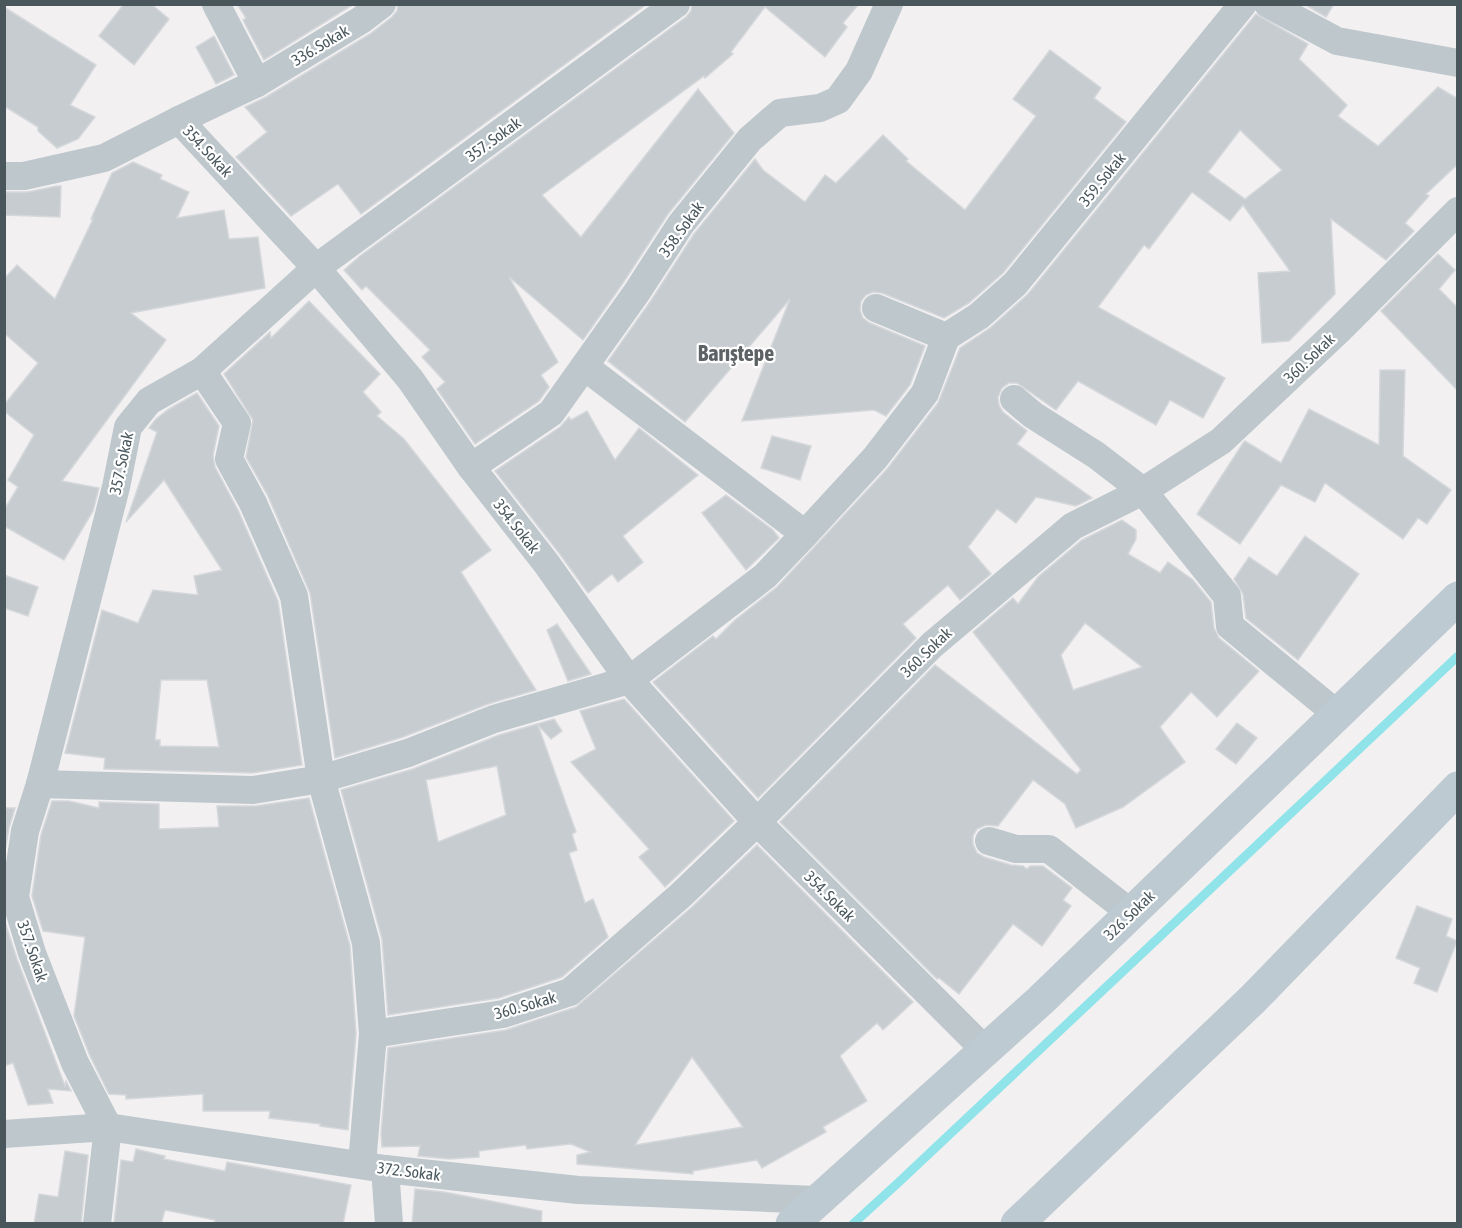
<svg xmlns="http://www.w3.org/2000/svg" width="1462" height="1228" font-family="'Asap Condensed',sans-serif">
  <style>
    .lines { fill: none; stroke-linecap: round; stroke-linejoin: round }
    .stream { stroke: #90e4e9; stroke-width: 9 }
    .building { fill: #c7ccd0; stroke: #d5d8db; stroke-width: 1.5; fill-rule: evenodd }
    .street { stroke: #bdc7cc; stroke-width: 28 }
    .secondary { stroke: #bdcad1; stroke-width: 33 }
    .labels { text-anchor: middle; stroke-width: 4.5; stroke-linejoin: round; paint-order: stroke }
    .street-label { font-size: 16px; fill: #49575d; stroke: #fff }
    .district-label { font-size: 22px; font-weight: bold; fill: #5d6265; stroke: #fff }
  </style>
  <rect width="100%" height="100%" fill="#f3f0f1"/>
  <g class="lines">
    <path class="stream" d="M 853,1224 L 899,1182 L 1458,656"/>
  </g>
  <g class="building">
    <path d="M 124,4 L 151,4 L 169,19 L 134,65 L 99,36 Z"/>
    <path d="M 237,4 L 354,4 L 264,60 L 243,20 L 246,18 Z"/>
    <path d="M 398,4 L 647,4 L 361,214 L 338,184 L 291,216 L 236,157 L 267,132 L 245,107 L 266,97 L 370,34 L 392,17 L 397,11 Z"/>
    <path d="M 692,4 L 859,4 L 843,23 L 847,27 L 825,57 L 765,7 L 731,52 L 733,54 L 705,78 L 704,76 L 542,195 L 581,237 L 698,89 L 734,133 L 668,214 L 623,283 L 583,340 L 509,277 L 558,362 L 541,375 L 549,387 L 539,401 L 475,444 L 437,389 L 445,382 L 422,357 L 430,350 L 366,286 L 362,290 L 344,270 L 360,256 L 686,17 L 691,11 Z"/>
    <path d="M 1304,4 L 1334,4 L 1326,17 Z"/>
    <path d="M 4,7 L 96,65 L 70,105 L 95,117 L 78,139 L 57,148 L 38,131 L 38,127 L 4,106 Z"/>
    <path d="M 1256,14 L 1308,44 L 1299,59 L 1347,105 L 1338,116 L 1378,146 L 1438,87 L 1458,99 L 1458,164 L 1426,194 L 1429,196 L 1405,223 L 1414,231 L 1386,260 L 1331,219 L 1335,294 L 1289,341 L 1262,343 L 1258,273 L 1290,271 L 1243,205 L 1230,221 L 1192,192 L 1149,249 L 1144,245 L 1098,307 L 1225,378 L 1203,418 L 1170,400 L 1156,425 L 1078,381 L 1056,410 L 1017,383 L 1009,383 L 1002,388 L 998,397 L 999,405 L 1003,412 L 1027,431 L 1017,444 L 1092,498 L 1076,506 L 1036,497 L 1016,523 L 997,509 L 968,547 L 991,574 L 960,600 L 948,585 L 903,624 L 916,638 L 758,798 L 653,682 L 713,636 L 716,639 L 735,620 L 777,587 L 887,469 L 938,403 L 960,348 L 990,328 L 1028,294 ZM 1240,130 L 1282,170 L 1245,199 L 1208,172 Z"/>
    <path d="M 214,36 L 234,75 L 216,84 L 196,47 Z"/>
    <path d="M 1050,50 L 1101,88 L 1094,98 L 1126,122 L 1003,273 L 969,303 L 944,318 L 882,293 L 873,292 L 866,295 L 861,301 L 860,310 L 863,318 L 870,323 L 925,346 L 910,385 L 886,416 L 874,410 L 742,421 L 790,299 L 685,422 L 608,361 L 650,302 L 694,234 L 755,159 L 763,170 L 805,202 L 825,175 L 836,183 L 883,135 L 908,159 L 906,161 L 965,210 L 1036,116 L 1013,99 Z"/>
    <path d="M 133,162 L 162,175 L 160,179 L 189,192 L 177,218 L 224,210 L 229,239 L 258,237 L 265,288 L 131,313 L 166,340 L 62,481 L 99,488 L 93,511 L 64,560 L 4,526 L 4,510 L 18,487 L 8,480 L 34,435 L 4,411 L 4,405 L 38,363 L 4,333 L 4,279 L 17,265 L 55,299 L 93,219 L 91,219 L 112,173 Z"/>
    <path d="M 57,186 L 61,186 L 60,217 L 4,215 L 4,192 L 28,192 Z"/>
    <path d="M 1438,254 L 1455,270 L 1439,289 L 1458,308 L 1458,391 L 1381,311 Z"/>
    <path d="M 309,301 L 380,374 L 363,392 L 381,412 L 377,416 L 404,439 L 491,550 L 461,572 L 536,690 L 488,704 L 403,737 L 335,758 L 310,593 L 268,496 L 246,457 L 253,420 L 224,374 L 270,332 L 271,338 Z"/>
    <path d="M 1380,370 L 1405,370 L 1403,456 L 1451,490 L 1427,524 L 1418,518 L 1403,539 L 1325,483 L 1315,502 L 1281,485 L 1240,544 L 1197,514 L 1243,443 L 1245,441 L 1281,463 L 1309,409 L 1379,445 Z"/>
    <path d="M 197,393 L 219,426 L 213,455 L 215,467 L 238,510 L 278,601 L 302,765 L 252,773 L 104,769 L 105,758 L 65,753 L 102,610 L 138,623 L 153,590 L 198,595 L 194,576 L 222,570 L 164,480 L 126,522 L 157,432 L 149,428 L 156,419 L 169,409 ZM 161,680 L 207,680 L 219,747 L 160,746 L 160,740 L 155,740 Z"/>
    <path d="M 587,411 L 615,460 L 639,428 L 698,475 L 623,536 L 643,562 L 618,582 L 612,574 L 588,593 L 559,553 L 495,471 L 560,427 L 569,417 L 571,420 Z"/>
    <path d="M 772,436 L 811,446 L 800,480 L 761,468 Z"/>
    <path d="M 726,495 L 773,530 L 779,538 L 746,570 L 702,513 Z"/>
    <path d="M 1122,520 L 1136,530 L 1136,539 L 1128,554 L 1160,573 L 1168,562 L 1193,580 L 1211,602 L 1214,628 L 1219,638 L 1259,671 L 1217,717 L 1191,692 L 1160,727 L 1185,762 L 1123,807 L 1076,828 L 1065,804 L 1033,780 L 998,826 L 986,825 L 977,829 L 973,836 L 973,844 L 977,853 L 984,857 L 1011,865 L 1023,866 L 1027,869 L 1030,866 L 1043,866 L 1072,888 L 1063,900 L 1071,906 L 1042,946 L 1013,924 L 959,994 L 939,978 L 937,979 L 780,822 L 935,665 L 1077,774 L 1081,770 L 973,632 L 1013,598 L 1018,604 L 1038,577 L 1082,540 ZM 1085,623 L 1142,667 L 1073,690 L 1061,655 Z"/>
    <path d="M 1305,536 L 1359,574 L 1298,660 L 1246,618 L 1243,594 L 1234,579 L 1249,557 L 1277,576 Z"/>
    <path d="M 4,575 L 38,587 L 28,616 L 4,608 Z"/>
    <path d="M 557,624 L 591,674 L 568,681 L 547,630 Z"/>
    <path d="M 624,699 L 734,821 L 665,887 L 639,857 L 649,849 L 571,762 L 596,749 L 580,711 Z"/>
    <path d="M 554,719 L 562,731 L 551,739 L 538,725 L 576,832 L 572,834 L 577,850 L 569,853 L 585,903 L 593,899 L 608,937 L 562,977 L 499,998 L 388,1015 L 382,939 L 341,790 L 413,769 L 499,735 ZM 497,766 L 506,815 L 438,842 L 426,780 Z"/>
    <path d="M 1237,723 L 1257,738 L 1236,764 L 1216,749 Z"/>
    <path d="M 309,798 L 350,946 L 356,1034 L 348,1130 L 320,1126 L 320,1124 L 269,1118 L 270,1111 L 203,1111 L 203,1094 L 126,1099 L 126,1095 L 109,1094 L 90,1056 L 74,1016 L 85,937 L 43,931 L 32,896 L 41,835 L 52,801 L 69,801 L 99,808 L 99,802 L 159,804 L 159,829 L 219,827 L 217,806 L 256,806 Z"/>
    <path d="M 4,808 L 15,808 L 9,828 L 4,856 Z"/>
    <path d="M 757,845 L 913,1002 L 883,1030 L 877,1023 L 840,1056 L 867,1101 L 823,1127 L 826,1132 L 762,1168 L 757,1160 L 693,1171 L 693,1174 L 577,1164 L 577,1155 L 590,1152 L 571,1144 L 527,1149 L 526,1145 L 479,1151 L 479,1157 L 449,1159 L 418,1156 L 420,1146 L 382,1147 L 381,1134 L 388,1048 L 506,1030 L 576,1007 L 692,907 ZM 692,1057 L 743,1127 L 635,1145 Z"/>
    <path d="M 1417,906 L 1452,919 L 1446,936 L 1457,941 L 1437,992 L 1414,983 L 1420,968 L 1396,958 Z"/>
    <path d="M 4,919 L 17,959 L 65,1086 L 66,1081 L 71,1091 L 48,1089 L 53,1103 L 28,1105 L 13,1063 L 4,1066 Z"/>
    <path d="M 136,1149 L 165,1156 L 164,1159 L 225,1171 L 227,1162 L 351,1185 L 343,1224 L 214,1224 L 215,1220 L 165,1210 L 161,1224 L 114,1224 L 121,1160 L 133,1162 Z"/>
    <path d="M 65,1151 L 88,1155 L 81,1224 L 34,1224 L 39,1194 L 58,1197 Z"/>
    <path d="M 415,1189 L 444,1192 L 542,1211 L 541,1224 L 412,1224 Z"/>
  </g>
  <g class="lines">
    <g class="street">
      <path d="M 216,4 L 257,83 L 179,120 L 316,268 L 410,379 L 471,467 L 546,563 L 629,680 L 757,822 L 985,1050"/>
      <path d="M 1268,4 L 1337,41 L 1458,63"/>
      <path d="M 257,83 L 361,20 L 382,4"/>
      <path d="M 4,176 L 24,176 L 104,158 L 179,120"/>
      <path d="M 876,308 L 946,337"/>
      <path d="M 946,337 L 979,316 L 1015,284 L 1243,4"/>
      <path d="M 585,367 L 805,534"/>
      <path d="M 202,371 L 237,423 L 229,459 L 253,503 L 294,596 L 321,779 L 366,943 L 373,1034 L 362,1164"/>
      <path d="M 1014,399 L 1033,415 L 1096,455 L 1143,491 L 1227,596 L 1230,626 L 1337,714"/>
      <path d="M 471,467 L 551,413 L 637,292 L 681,224 L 750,139 L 780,113 L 820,108 L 838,100 L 859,71 L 889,4"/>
      <path d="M 40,784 L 253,790 L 321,779 L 408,753 L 494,719 L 629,680 L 765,576 L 805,534 L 875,458 L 925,393 L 946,337"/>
      <path d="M 989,841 L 1016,849 L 1049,849 L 1131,913"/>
      <path d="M 373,1034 L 503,1014 L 570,992 L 681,895 L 757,822 L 932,645 L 1073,526 L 1143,491 L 1221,441 L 1339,330 L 1458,211"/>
      <path d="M 4,1134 L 108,1127 L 385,1169 L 578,1190 L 816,1200"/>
      <path d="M 385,1169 L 389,1224"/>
      <path d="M 97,1224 L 108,1127 L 75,1063 L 32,953 L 15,897 L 25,831 L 40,784 L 116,487 L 128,427 L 149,401 L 202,371 L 316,268 L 676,4"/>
    </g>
    <g class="secondary">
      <path d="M 792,1224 L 1041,1000 L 1458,598"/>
      <path d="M 1017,1224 L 1253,999 L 1458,788"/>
    </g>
  </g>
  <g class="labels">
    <g class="street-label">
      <text transform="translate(320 45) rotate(-31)" y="6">336. Sokak</text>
      <text transform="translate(493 139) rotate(-36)" y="6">357. Sokak</text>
      <text transform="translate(208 151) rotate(47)" y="6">354. Sokak</text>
      <text transform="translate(1102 179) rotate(-51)" y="6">359. Sokak</text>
      <text transform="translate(681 229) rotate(-54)" y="6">358. Sokak</text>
      <text transform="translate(1309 358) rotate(-44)" y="6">360. Sokak</text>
      <text transform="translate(121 463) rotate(-78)" y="6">357. Sokak</text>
      <text transform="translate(517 526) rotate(52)" y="6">354. Sokak</text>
      <text transform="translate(926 652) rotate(-44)" y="6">360. Sokak</text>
      <text transform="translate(830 896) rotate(45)" y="6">354. Sokak</text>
      <text transform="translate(1129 915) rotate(-44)" y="6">326. Sokak</text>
      <text transform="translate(33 951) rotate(71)" y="6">357. Sokak</text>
      <text transform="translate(525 1005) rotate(-16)" y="6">360. Sokak</text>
      <text transform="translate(409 1171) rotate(7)" y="6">372. Sokak</text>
    </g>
    <g class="district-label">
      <text x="736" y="361">Barıştepe</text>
    </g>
  </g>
  <rect width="1462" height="1228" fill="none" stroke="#49575d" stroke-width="12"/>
</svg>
